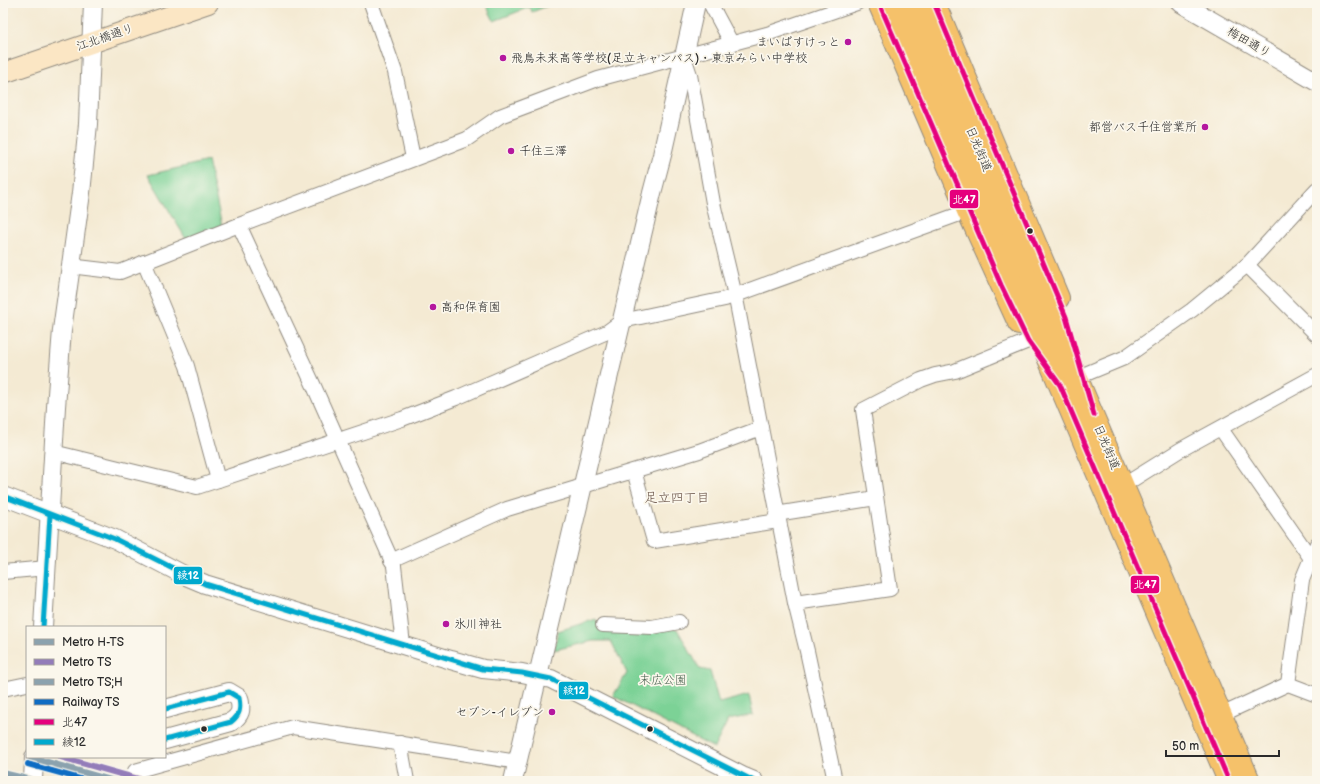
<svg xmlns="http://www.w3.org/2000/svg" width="1320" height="784" font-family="'Balsamiq Sans','Klee One',sans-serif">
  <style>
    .green { fill: #7cd296; stroke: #547e60 }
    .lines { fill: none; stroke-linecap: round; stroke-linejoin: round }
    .minor-casing { stroke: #908a7f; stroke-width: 16 }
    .tertiary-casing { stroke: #908a7f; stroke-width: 20 }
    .secondary-casing { stroke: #908a7f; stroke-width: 22 }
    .trunk-casing { stroke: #908a7f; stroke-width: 24 }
    .minor { stroke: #fff; stroke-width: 14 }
    .tertiary { stroke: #fff; stroke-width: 18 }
    .secondary { stroke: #fbe6c4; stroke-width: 20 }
    .trunk { stroke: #f5c16b; stroke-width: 22 }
    .bus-1-casing { stroke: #fbf7ec; stroke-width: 8 }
    .bus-2-casing { stroke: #fbf7ec; stroke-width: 8 }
    .bus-1 { stroke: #e5007d; stroke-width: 5 }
    .bus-2 { stroke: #00a9ce; stroke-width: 5 }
    .rail-1-casing { stroke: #fbf7ec; stroke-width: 9 }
    .rail-1 { stroke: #0f6cc3; stroke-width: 6 }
    .metro-1-casing { stroke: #fbf7ec; stroke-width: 9 }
    .metro-2-casing { stroke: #fbf7ec; stroke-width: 9 }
    .metro-3-casing { stroke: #fbf7ec; stroke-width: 9 }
    .metro-1 { stroke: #8ba2ae; stroke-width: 6 }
    .metro-2 { stroke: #937cb9; stroke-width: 6 }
    .metro-3 { stroke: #8ba2ae; stroke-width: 6 }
    .poi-dot { fill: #b5179e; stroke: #fbf7ec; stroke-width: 1.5 }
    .bus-dot { fill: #2b2b2b; stroke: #fbf7ec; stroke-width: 1.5 }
    .labels { text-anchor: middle; stroke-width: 3.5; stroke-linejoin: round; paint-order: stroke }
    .street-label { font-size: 12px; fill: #2b2b2b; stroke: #fbf7ec }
    .poi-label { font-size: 12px; fill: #2b2b2b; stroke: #fbf7ec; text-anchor: start }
    .park-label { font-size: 12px; fill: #435d4b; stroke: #fbf7ec }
    .neighbourhood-label { font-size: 13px; fill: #685247; stroke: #fbf7ec }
    .line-badge { stroke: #fbf7ec; stroke-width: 1.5 }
    .badge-label { font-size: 11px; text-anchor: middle; font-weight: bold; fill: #fff }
  </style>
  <rect width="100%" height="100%" fill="#fbf7ec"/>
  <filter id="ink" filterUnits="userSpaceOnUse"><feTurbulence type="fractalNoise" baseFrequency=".025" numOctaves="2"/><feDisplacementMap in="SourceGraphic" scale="8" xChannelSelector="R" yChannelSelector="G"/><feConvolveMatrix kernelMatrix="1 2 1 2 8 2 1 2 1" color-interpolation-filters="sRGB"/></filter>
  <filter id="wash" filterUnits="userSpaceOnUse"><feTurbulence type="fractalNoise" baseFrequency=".012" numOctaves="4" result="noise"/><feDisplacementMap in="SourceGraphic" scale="16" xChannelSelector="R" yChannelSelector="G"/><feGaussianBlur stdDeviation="0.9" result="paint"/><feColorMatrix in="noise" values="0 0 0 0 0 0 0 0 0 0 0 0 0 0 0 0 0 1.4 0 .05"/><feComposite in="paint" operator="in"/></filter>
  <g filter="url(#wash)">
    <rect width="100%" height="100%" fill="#f4ead3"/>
    <g class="green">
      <path d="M 485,3 L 555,3 L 532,12 L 530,7 L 494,21 Z"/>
      <path d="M 208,161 L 222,226 L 186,239 L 148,175 Z"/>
      <path d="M 596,619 L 600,630 L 677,629 L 700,669 L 710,671 L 719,703 L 749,695 L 753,715 L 728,720 L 714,748 L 613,696 L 627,673 L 611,641 L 593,641 L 554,650 L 558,631 Z"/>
    </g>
  </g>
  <g filter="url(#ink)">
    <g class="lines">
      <g class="minor-casing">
        <g id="minor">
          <path d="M 371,3 L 395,72 L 413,158"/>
          <path d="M 710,3 L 732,44"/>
          <path d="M 684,57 L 690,75 L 713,203 L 737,304 L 795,603 L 807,651 L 835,781"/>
          <path d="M 239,225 L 313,384 L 394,566 L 403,645"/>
          <path d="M 72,258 L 78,267 L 120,272 L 239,225 L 467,139 L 500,116 L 598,79 L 767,34 L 857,3"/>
          <path d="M 144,262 L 187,366 L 218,480"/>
          <path d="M 1247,265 L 1317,335"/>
          <path d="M 1083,375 L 1124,358 L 1192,310 L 1247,265 L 1317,189"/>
          <path d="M 1221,429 L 1310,557"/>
          <path d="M 53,452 L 197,487 L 402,419 L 456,398 L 607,332 L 622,321 L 725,299 L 968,211"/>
          <path d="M 634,471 L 654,541 L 778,521"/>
          <path d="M 1124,485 L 1180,450 L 1317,375"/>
          <path d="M 776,514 L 876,498"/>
          <path d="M 391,561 L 507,509 L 699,451 L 761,428"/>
          <path d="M 3,572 L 47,568"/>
          <path d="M 795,603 L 890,589 L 863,410 L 921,380 L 935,375 L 955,371 L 1028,341"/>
          <path d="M 603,625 L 652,627 L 679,622"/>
          <path d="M 1288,684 L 1302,580 L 1317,544"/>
          <path d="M 3,689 L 27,684"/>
          <path d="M 1221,715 L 1288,684 L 1317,695"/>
          <path d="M 400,743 L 407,781"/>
          <path d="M 135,771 L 293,727 L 518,762"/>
        </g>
      </g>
      <g class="tertiary-casing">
        <g id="tertiary">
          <path d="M 1181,3 L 1317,82"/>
          <path d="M 3,496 L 115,539 L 186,576 L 205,584 L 451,660 L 483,669 L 522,673 L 551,679 L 742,776 L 754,781"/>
          <path d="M 43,627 L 56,407 L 62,330 L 81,193 L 88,124 L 93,3"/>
          <path d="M 165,709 L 229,692 L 239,698 C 242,710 241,715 231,722 L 165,740"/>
          <path d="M 33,781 L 34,757"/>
          <path d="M 513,781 L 652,193 L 662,155 L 696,3"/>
        </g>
      </g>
      <g class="secondary-casing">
        <path id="secondary" d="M 3,73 L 208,3"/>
      </g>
      <g class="trunk-casing">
        <g id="trunk">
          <path d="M 879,3 L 968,211 L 1019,323"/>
          <path d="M 897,3 L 1229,781"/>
          <path d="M 916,3 L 1249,781"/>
          <path d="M 934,3 L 1058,298"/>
        </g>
      </g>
      <use href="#minor" class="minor"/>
      <use href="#tertiary" class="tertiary"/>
      <use href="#secondary" class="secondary"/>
      <use href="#trunk" class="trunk"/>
      <g class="bus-1-casing">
        <g id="bus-1">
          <path d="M 879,3 L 1001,285 L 1028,341 L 1060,385 L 1229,781"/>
          <path d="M 934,3 L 1066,317 L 1094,415"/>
        </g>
      </g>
      <g class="bus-2-casing">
        <g id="bus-2">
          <path d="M 3,496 L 115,539 L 205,584 L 483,669 L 522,673 L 551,679 L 754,781"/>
          <path d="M 43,627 L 50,515"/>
          <path d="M 165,709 L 229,692 L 239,698 C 241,709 240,715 231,722 L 165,740"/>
        </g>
      </g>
      <use href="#bus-1" class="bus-1"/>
      <use href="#bus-2" class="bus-2"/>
      <g class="rail-1-casing">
        <path id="rail-1" d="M 28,764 L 89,781"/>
      </g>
      <use href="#rail-1" class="rail-1"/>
      <g class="metro-1-casing">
        <path id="metro-1" d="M 30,757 L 114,781"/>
      </g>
      <g class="metro-2-casing">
        <path id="metro-2" d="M 61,757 L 145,781"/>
      </g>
      <g class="metro-3-casing">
        <path id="metro-3" d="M 3,773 L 36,781"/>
      </g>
      <use href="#metro-1" class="metro-1"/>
      <use href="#metro-2" class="metro-2"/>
      <use href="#metro-3" class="metro-3"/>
    </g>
  </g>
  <g class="poi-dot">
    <circle cx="848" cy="42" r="4"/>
    <circle cx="503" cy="58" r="4"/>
    <circle cx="1205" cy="127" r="4"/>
    <circle cx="511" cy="151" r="4"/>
    <circle cx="433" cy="307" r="4"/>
    <circle cx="446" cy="624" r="4"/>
    <circle cx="552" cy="712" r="4"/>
  </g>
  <g class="bus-dot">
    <circle cx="1030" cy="231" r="3.5"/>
    <circle cx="204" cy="729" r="3.5"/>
    <circle cx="650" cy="729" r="3.5"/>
  </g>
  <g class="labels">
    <g class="street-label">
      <text transform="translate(105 37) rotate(-19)" y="4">江北橋通り</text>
      <text transform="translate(1249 42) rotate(30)" y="4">梅田通り</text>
      <text transform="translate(979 149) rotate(67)" y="4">日光街道</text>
      <text transform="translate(1107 447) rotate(67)" y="4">日光街道</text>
    </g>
    <g class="poi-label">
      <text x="840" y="46" text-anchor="end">まいばすけっと</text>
      <text x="511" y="62">飛鳥未来高等学校(足立キャンパス)・東京みらい中学校</text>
      <text x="1197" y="131" text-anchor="end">都営バス千住営業所</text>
      <text x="519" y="155">千住三澤</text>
      <text x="441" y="311">高和保育園</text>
      <text x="454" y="628">氷川神社</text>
      <text x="544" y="716" text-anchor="end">セブン-イレブン</text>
    </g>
    <g class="park-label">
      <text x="663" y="684">末広公園</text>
    </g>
    <g class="neighbourhood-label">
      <text x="677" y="502">足立四丁目</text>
    </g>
  </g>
  <g class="line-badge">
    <rect x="949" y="189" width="30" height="20" rx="4" fill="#e5007d"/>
    <rect x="173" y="566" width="30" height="19" rx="4" fill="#00a9ce"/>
    <rect x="1130" y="575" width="30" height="19" rx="4" fill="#e5007d"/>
    <rect x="558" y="681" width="31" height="19" rx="4" fill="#00a9ce"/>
  </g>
  <g class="badge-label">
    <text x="964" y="203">北47</text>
    <text x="188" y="579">綾12</text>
    <text x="1145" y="588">北47</text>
    <text x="574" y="694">綾12</text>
  </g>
  <rect width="1320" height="784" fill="none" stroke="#fbf7ec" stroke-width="16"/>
  <rect x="26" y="626" width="140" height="132" fill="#fbf7ec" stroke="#a8a59f"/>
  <rect x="34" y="639" width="20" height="6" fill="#8ba2ae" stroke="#a8a59f"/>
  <text x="62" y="646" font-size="12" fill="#2b2b2b">Metro H-TS</text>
  <rect x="34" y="659" width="20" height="6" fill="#937cb9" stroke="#a8a59f"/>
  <text x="62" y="666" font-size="12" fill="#2b2b2b">Metro TS</text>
  <rect x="34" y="679" width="20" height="6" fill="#8ba2ae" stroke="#a8a59f"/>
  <text x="62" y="686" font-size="12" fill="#2b2b2b">Metro TS;H</text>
  <rect x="34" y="699" width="20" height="6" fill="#0f6cc3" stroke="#a8a59f"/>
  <text x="62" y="706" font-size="12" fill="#2b2b2b">Railway TS</text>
  <rect x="34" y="719" width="20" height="6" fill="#e5007d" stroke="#a8a59f"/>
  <text x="62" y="726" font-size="12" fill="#2b2b2b">北47</text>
  <rect x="34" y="739" width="20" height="6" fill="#00a9ce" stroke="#a8a59f"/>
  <text x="62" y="746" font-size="12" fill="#2b2b2b">綾12</text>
  <path d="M1166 750v6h113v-6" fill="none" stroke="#2b2b2b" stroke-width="2"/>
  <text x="1172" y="750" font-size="12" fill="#2b2b2b" stroke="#fbf7ec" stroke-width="3" paint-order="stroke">50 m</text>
</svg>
